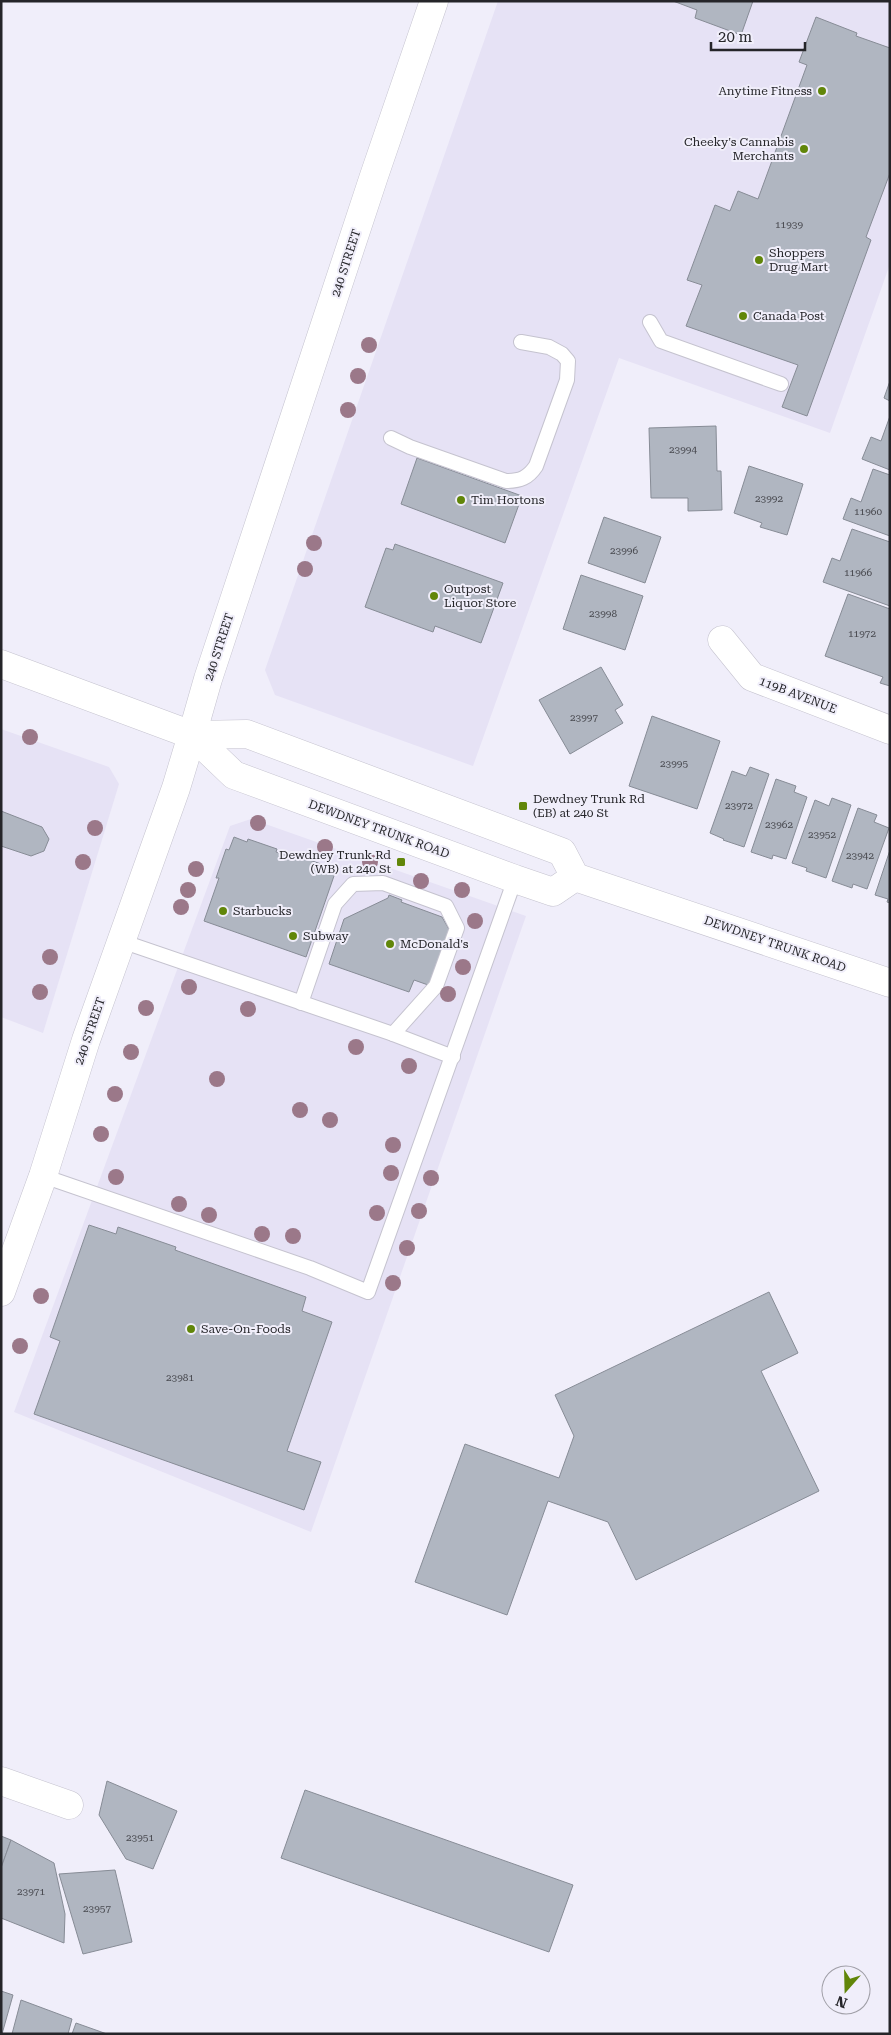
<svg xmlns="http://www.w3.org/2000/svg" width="891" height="2035" font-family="'Roboto Serif',serif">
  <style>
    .built { fill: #e6e2f5 }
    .building { fill: #b0b6c1; stroke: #878c96 }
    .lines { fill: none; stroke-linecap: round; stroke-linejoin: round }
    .lane-casing { stroke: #c5c3cf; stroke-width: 16 }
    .street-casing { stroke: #c5c3cf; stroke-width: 29 }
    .secondary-casing { stroke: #c5c3cf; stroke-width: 29 }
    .lane { stroke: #fff; stroke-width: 14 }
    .street { stroke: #fff; stroke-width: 28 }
    .secondary { stroke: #fff; stroke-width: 28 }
    .tree { fill: #9b7889 }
    .poi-dot { fill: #618609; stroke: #f0eefa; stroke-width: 2 }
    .labels { text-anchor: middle; stroke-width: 4; stroke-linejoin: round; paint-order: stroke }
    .number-label { font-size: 10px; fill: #48494f }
    .poi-label { font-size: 12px; fill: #252529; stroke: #f0eefa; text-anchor: start }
    .street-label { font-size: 12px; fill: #252529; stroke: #f0eefa }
  </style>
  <rect width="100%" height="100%" fill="#f0eefa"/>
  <g class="built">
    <path d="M 498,1 L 890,1 L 890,264 L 830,433 L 619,358 L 473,766 L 275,695 L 265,670 Z"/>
    <path d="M 1,729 L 109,767 L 119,784 L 43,1033 L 1,1017 Z"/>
    <path d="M 251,819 L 526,916 L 311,1532 L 14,1412 L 230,826 Z"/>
  </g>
  <g class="building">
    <path d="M 673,1 L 753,1 L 741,35 L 695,18 L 697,10 Z"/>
    <path d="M 816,17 L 857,33 L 856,36 L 890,48 L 890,173 L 866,237 L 871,240 L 807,416 L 782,407 L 798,365 L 686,326 L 702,285 L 687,280 L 715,205 L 730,211 L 738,191 L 758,199 L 807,65 L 799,62 Z"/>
    <path d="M 890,381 L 890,401 L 884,398 Z"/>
    <path d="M 890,416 L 890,470 L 862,459 L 871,437 L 881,441 Z"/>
    <path d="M 716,426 L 717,471 L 721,471 L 722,510 L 688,511 L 688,498 L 651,498 L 649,428 Z"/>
    <path d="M 417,458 L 522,496 L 505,543 L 401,504 Z"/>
    <path d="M 749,466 L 803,484 L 787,535 L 760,527 L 762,523 L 734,513 Z"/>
    <path d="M 873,469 L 890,475 L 890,536 L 843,519 L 851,498 L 861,502 Z"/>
    <path d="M 604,517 L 661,537 L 645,583 L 588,563 Z"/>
    <path d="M 852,529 L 890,542 L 890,606 L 823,582 L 832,558 L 840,561 Z"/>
    <path d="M 395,544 L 503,583 L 481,643 L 435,626 L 433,632 L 365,607 L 386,548 L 393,550 Z"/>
    <path d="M 581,575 L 643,596 L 625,650 L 563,629 Z"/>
    <path d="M 848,594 L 890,609 L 890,686 L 880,683 L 883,677 L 825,656 Z"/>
    <path d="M 601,667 L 623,705 L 615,710 L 623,723 L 570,754 L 539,700 Z"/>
    <path d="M 652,716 L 720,741 L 697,809 L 629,786 Z"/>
    <path d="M 750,767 L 769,774 L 744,847 L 723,840 L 724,839 L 710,833 L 732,771 L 746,776 Z"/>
    <path d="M 776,779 L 796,786 L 794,792 L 807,797 L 786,859 L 773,855 L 772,859 L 751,852 Z"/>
    <path d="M 832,798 L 851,805 L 826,878 L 806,871 L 807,868 L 792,863 L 815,800 L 829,806 Z"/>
    <path d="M 858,808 L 877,815 L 874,822 L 889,828 L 867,889 L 853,884 L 852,888 L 832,881 Z"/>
    <path d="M 1,811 L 42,827 L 49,839 L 44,851 L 31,856 L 1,846 Z"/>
    <path d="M 234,837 L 247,842 L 248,839 L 277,849 L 276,852 L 294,858 L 295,855 L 324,865 L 323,869 L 335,873 L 306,957 L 204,921 L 219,878 L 216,878 L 226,849 L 229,850 Z"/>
    <path d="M 890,850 L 890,903 L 887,902 L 888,899 L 875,895 Z"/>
    <path d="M 389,895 L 402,900 L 401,902 L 442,917 L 450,931 L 431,986 L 414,980 L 409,992 L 329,964 L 344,919 L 388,898 Z"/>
    <path d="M 89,1225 L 116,1234 L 118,1227 L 176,1247 L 175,1250 L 306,1297 L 302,1311 L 332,1322 L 287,1451 L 321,1462 L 304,1510 L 34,1414 L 60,1341 L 50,1337 Z"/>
    <path d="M 769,1292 L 798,1353 L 761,1371 L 819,1491 L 636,1580 L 608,1522 L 548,1501 L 507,1615 L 415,1582 L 465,1444 L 559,1478 L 574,1436 L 555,1395 Z"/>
    <path d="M 107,1781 L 177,1811 L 153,1869 L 126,1859 L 99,1815 Z"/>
    <path d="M 305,1790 L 573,1885 L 549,1952 L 281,1858 Z"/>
    <path d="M 1,1836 L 11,1840 L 1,1868 Z"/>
    <path d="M 11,1840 L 54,1863 L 65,1914 L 64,1943 L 1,1918 L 1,1868 Z"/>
    <path d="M 115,1870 L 132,1942 L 83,1954 L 59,1874 Z"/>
    <path d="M 1,1991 L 13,1995 L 2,2034 L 1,2034 Z"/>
    <path d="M 21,2000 L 72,2019 L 68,2034 L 12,2034 Z"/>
    <path d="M 76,2023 L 107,2034 L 72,2034 Z"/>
  </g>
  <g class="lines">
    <g class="lane-casing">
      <g id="lane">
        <path d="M 650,322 L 661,341 L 781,384"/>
        <path d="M 391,438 L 410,447 L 506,481 C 520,481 528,478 536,466 L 567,380 L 568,361 L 562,354 L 549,347 L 521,342"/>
        <path d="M 121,941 L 393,1034 L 453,1057"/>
        <path d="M 301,1003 L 335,904 L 353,884 L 383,883 L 446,906 L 457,928 L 436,986 L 393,1034"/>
        <path d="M 43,1176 L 310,1268 L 368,1292 L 515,879"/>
      </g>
    </g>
    <g class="street-casing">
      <g id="street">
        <path d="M 722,640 L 752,677 L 890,730"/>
        <path d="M 1,1292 L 43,1176 L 86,1040 L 176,788 L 192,735"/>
        <path d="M 1,1781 L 69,1805"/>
      </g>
    </g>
    <g class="secondary-casing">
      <g id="secondary">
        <path d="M 1,664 L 192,735 L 234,775 L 515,879 L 553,892 L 575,877"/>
        <path d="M 192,735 L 208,679 L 374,176 L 434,1"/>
        <path d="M 192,735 L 247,734 L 562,852 L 575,877 L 890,983"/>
      </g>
    </g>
    <use href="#lane" class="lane"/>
    <use href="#street" class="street"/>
    <use href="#secondary" class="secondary"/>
  </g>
  <g class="tree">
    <circle cx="369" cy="345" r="8"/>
    <circle cx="358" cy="376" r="8"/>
    <circle cx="348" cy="410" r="8"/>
    <circle cx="314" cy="543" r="8"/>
    <circle cx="305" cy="569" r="8"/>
    <circle cx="30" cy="737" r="8"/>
    <circle cx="258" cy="823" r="8"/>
    <circle cx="95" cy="828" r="8"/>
    <circle cx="325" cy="847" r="8"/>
    <circle cx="83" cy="862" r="8"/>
    <circle cx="370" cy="862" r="8"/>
    <circle cx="196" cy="869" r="8"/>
    <circle cx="421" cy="881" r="8"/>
    <circle cx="188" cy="890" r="8"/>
    <circle cx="462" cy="890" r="8"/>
    <circle cx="181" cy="907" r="8"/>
    <circle cx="475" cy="921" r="8"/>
    <circle cx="50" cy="957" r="8"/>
    <circle cx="463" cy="967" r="8"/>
    <circle cx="189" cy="987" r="8"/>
    <circle cx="40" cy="992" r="8"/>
    <circle cx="448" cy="994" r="8"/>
    <circle cx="146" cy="1008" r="8"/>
    <circle cx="248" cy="1009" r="8"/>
    <circle cx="356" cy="1047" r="8"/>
    <circle cx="131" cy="1052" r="8"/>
    <circle cx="409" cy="1066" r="8"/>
    <circle cx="217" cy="1079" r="8"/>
    <circle cx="115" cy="1094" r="8"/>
    <circle cx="300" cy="1110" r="8"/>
    <circle cx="330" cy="1120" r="8"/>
    <circle cx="101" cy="1134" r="8"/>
    <circle cx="393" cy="1145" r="8"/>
    <circle cx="391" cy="1173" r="8"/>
    <circle cx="116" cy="1177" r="8"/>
    <circle cx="431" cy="1178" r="8"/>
    <circle cx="179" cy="1204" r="8"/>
    <circle cx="419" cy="1211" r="8"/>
    <circle cx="377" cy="1213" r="8"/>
    <circle cx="209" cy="1215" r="8"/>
    <circle cx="262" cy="1234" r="8"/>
    <circle cx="293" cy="1236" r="8"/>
    <circle cx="407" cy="1248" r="8"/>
    <circle cx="393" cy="1283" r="8"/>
    <circle cx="41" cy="1296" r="8"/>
    <circle cx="20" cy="1346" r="8"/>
  </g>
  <g class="poi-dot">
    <circle cx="822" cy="91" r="5"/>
    <circle cx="804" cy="149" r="5"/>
    <circle cx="759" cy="260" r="5"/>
    <circle cx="743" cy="316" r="5"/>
    <circle cx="461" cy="500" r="5"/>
    <circle cx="434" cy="596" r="5"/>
    <rect x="518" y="801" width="10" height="10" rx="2.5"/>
    <rect x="396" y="857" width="10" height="10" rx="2.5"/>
    <circle cx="223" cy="911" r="5"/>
    <circle cx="293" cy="936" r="5"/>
    <circle cx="390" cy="944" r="5"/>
    <circle cx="191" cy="1329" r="5"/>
  </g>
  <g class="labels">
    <g class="number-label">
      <text x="789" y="228">11939</text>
      <text x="683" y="453">23994</text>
      <text x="769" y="502">23992</text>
      <text x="868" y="515">11960</text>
      <text x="624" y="554">23996</text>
      <text x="858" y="576">11966</text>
      <text x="603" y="617">23998</text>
      <text x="862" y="637">11972</text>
      <text x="584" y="721">23997</text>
      <text x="674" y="767">23995</text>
      <text x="739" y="809">23972</text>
      <text x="779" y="828">23962</text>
      <text x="822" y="838">23952</text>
      <text x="860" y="859">23942</text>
      <text x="180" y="1381">23981</text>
      <text x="140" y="1841">23951</text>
      <text x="31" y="1895">23971</text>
      <text x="97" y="1912">23957</text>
    </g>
    <g class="poi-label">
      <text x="812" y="95" text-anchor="end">Anytime Fitness</text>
      <text x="794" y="146" text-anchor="end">Cheeky's Cannabis<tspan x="794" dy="14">Merchants</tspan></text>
      <text x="769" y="257">Shoppers<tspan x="769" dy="14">Drug Mart</tspan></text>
      <text x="753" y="320">Canada Post</text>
      <text x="471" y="504">Tim Hortons</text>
      <text x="444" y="593">Outpost<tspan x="444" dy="14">Liquor Store</tspan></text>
      <text x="533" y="803">Dewdney Trunk Rd<tspan x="533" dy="14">(EB) at 240 St</tspan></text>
      <text x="391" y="859" text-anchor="end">Dewdney Trunk Rd<tspan x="391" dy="14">(WB) at 240 St</tspan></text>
      <text x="233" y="915">Starbucks</text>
      <text x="303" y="940">Subway</text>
      <text x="400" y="948">McDonald's</text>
      <text x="201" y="1333">Save-On-Foods</text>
    </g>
    <g class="street-label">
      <text transform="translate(346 263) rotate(-72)" y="4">240 STREET</text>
      <text transform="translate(219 647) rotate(-72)" y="4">240 STREET</text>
      <text transform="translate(798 695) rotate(21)" y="4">119B AVENUE</text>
      <text transform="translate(379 829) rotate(20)" y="4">DEWDNEY TRUNK ROAD</text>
      <text transform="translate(775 944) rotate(19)" y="4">DEWDNEY TRUNK ROAD</text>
      <text transform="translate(90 1031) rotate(-71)" y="4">240 STREET</text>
    </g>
  </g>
  <rect width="891" height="2035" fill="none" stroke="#252529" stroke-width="5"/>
  <g transform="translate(846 1990) rotate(200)"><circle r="24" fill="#f0eefa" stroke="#9f9ea6"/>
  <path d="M0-4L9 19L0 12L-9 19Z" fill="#618609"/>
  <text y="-8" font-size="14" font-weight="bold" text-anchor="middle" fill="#252529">N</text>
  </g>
  <path d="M711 42v8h94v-8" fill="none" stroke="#252529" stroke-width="2.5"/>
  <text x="718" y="42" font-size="15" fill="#252529" stroke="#f0eefa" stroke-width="4" paint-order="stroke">20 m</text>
</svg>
